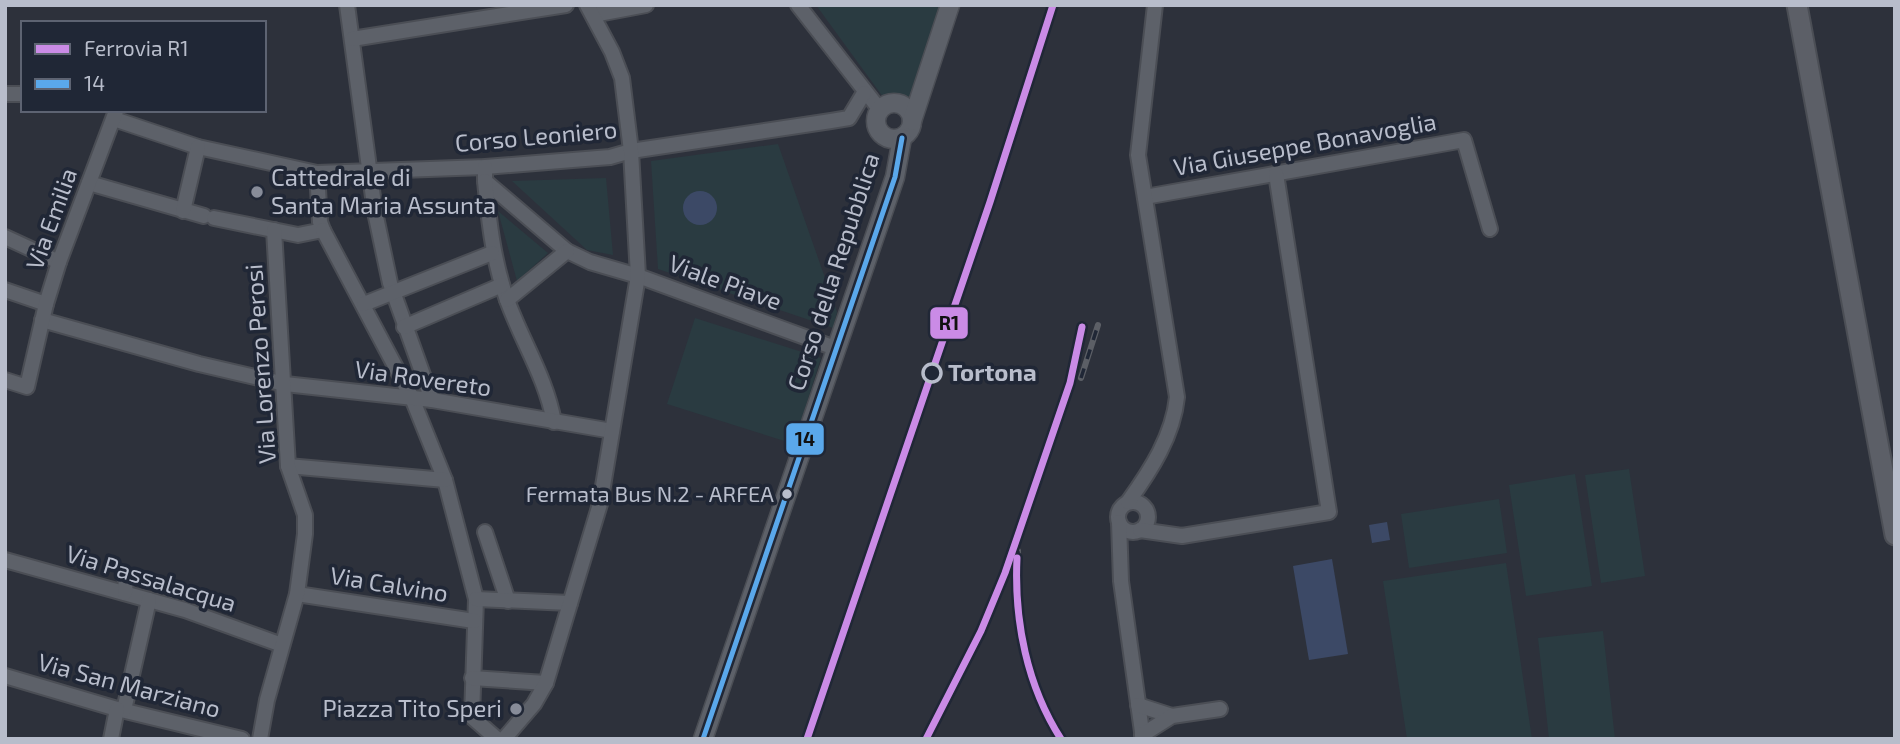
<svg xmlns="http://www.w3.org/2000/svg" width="1900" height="744" font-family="'Exo 2',sans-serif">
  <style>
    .green { fill: #2a3b41 }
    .water { fill: #3c4966 }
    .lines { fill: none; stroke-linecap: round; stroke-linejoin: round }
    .minor-casing { stroke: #4b4e55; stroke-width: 18 }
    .tertiary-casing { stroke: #4b4e55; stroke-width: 21 }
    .secondary-casing { stroke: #4b4e55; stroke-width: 23 }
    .minor { stroke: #5d6169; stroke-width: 14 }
    .tertiary { stroke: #5d6169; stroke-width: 18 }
    .secondary { stroke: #5c5f67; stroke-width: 19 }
    .rail-casing { stroke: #5c5f66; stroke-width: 6 }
    .rail { stroke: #202736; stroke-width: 3.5; stroke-dasharray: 10; stroke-linecap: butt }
    .bus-1-casing { stroke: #202736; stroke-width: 10 }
    .bus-1 { stroke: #5aa8eb; stroke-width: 5 }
    .rail-1-casing { stroke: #202736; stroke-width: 12 }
    .rail-1 { stroke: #ca8be6; stroke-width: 7 }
    .poi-dot { fill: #878c99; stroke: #202736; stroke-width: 2.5 }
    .stop-dot { fill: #202736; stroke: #b8bdcb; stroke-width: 3.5 }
    .bus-dot { fill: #b8bdcb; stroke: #202736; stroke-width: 2.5 }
    .labels { text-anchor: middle; stroke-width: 7; stroke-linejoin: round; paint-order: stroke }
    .bus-label { font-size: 22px; fill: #b8bdcb; stroke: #202736; text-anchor: end }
    .street-label { font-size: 24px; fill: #b8bdcb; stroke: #202736 }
    .poi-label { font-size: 24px; fill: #b8bdcb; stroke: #202736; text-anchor: start }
    .stop-label { font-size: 24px; font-weight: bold; fill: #b8bdcb; stroke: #202736; text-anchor: start }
    .line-badge { stroke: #202736; stroke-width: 2.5 }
    .pale-badge-label { font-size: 19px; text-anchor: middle; font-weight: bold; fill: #111 }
  </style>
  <rect width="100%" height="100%" fill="#2d313b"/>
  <g class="green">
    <path d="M 816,5 L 940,5 L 911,98 L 883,97 Z"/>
    <path d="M 778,144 L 837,312 L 833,328 L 658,269 L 651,161 Z"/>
    <path d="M 606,178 L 613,255 L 587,250 L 512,181 Z"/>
    <path d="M 498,211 L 548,253 L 517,281 Z"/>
    <path d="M 695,318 L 821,358 L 794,444 L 667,404 Z"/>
    <path d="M 1629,469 L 1645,576 L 1601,583 L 1585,475 Z"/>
    <path d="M 1575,474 L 1592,586 L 1526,596 L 1509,485 Z"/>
    <path d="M 1499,499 L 1507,553 L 1409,568 L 1401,514 Z"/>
    <path d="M 1506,563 L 1532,739 L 1407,739 L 1383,581 Z"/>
    <path d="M 1603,631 L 1615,739 L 1549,739 L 1538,638 Z"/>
  </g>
  <g class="water">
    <circle cx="700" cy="208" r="17"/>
    <path d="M 1387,522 L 1390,540 L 1372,543 L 1369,525 Z"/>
    <path d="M 1332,559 L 1348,654 L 1309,660 L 1293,566 Z"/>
  </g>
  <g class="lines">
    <g class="minor-casing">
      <g id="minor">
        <path d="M 347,5 L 375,212 L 390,283 L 432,400"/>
        <path d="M 798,5 L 880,110"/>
        <path d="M 593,15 L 646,5"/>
        <path d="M 352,39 L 566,5"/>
        <path d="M 5,94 L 23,94"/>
        <path d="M 114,119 L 198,147 L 317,173 L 485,167 L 610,157 L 631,151 L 831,121 L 849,118 L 864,93"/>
        <path d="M 485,167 L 485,181 L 567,251 L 590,262 L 638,276 L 835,348"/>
        <path d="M 485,181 C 489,221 493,259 506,297 C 521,340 546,377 554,422"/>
        <path d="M 89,183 L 204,216"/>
        <path d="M 1145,197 L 1464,140 L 1490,229"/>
        <path d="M 183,211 L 198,147"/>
        <path d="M 214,218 L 298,235 L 323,230 L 320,222 L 317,173"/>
        <path d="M 323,230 L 412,398 L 445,480 L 476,599 L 472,717 L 497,739"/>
        <path d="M 5,237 L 59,262"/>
        <path d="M 5,290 L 46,304"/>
        <path d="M 507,300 L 567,251"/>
        <path d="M 364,304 L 492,253"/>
        <path d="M 42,320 L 199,364 L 285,384 L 432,400 L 612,431"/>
        <path d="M 404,327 L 502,285"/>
        <path d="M 5,380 L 27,387 L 46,304 L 59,262 L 116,111"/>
        <path d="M 288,466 L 445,480"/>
        <circle cx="1133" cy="517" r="15"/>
        <path d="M 1128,502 C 1151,470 1173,436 1177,397 L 1138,155 L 1155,5"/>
        <path d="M 1119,522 L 1121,581 L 1143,739"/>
        <path d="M 1140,530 L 1182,536 L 1329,512 L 1276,174"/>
        <path d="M 485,532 L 508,601"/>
        <path d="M 5,560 L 185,610 L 282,645"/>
        <path d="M 125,593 L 126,576"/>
        <path d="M 297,594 L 474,621"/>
        <path d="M 476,599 L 570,603"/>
        <path d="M 5,676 L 117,709 L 242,739"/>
        <path d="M 472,678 L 546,683"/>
        <path d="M 1138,705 L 1172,716"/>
        <path d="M 124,710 L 149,600"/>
        <path d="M 1142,735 L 1172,716 L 1220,709"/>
        <path d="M 111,739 L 117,709"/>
        <path d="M 260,739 L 267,700 L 297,594 L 305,534 L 305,515 L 288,466 L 274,230"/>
        <path d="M 504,739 L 534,704 L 546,683 L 600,504 L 638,276 L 631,151 L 622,78 L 612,52 L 587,5"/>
      </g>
    </g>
    <g class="tertiary-casing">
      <g id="tertiary">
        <circle cx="894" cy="121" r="18"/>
        <path d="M 912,121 L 950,5"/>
        <path d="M 703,739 L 895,177 L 902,138"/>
      </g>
    </g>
    <g class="secondary-casing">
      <path id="secondary" d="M 1797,5 L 1895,535"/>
    </g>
    <use href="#minor" class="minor"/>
    <use href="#tertiary" class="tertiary"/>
    <use href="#secondary" class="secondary"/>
    <g class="rail-casing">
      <g id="rail">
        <path d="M 1081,378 L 1098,325"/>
        <path d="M 1018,551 C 1012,615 1027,684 1061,739"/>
        <path d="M 926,739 L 981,631 L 1005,573 L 1070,383 L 1082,327"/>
      </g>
    </g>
    <use href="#rail" class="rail"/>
    <g class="bus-1-casing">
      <path id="bus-1" d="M 703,739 L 895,177 L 902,138"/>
    </g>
    <use href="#bus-1" class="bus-1"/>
    <g class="rail-1-casing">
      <g id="rail-1">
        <path d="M 1017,558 C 1014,621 1027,686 1061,739"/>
        <path d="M 807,739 L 990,202 L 1053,5"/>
        <path d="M 926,739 L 981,631 L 1005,573 L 1070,383 L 1082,327"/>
      </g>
    </g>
    <use href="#rail-1" class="rail-1"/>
  </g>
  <g class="poi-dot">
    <circle cx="257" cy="192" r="7"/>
    <circle cx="516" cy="709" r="7"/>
  </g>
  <circle class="stop-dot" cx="932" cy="373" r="9"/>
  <circle class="bus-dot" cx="787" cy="494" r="6"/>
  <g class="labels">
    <g class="bus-label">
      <text x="774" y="502">Fermata Bus N.2 - ARFEA</text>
    </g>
    <g class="street-label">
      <text transform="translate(536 137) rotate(-5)" y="8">Corso Leoniero</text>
      <text transform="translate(1305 145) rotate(-10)" y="8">Via Giuseppe Bonavoglia</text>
      <text transform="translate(52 219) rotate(-70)" y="8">Via Emilia</text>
      <text transform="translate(834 272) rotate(-72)" y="8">Corso della Repubblica</text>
      <text transform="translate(725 283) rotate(20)" y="8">Viale Piave</text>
      <text transform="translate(261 364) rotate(-94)" y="8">Via Lorenzo Perosi</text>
      <text transform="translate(423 379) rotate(8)" y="8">Via Rovereto</text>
      <text transform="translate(151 579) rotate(17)" y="8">Via Passalacqua</text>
      <text transform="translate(389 585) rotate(9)" y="8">Via Calvino</text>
      <text transform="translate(129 686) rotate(15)" y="8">Via San Marziano</text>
    </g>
    <g class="poi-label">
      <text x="271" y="186">Cattedrale di<tspan x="271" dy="28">Santa Maria Assunta</tspan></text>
      <text x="502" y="717" text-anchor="end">Piazza Tito Speri</text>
    </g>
    <g class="stop-label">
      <text x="948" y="381">Tortona</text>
    </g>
  </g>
  <g class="line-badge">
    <rect x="929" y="306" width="40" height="34" rx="7" fill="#ca8be6"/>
    <rect x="785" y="422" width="40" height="34" rx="7" fill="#5aa8eb"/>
  </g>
  <g class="pale-badge-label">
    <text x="949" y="330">R1</text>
    <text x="805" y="446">14</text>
  </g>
  <rect width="1900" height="744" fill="none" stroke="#b8bdcb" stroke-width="14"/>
  <rect x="21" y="21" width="245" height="91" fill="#202736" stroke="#5d6372" stroke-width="2"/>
  <rect x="35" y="44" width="35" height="10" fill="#ca8be6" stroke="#5d6372" stroke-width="2"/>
  <text x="84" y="56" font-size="21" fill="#b8bdcb">Ferrovia R1</text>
  <rect x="35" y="79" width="35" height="10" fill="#5aa8eb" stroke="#5d6372" stroke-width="2"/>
  <text x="84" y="91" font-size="21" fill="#b8bdcb">14</text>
</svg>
